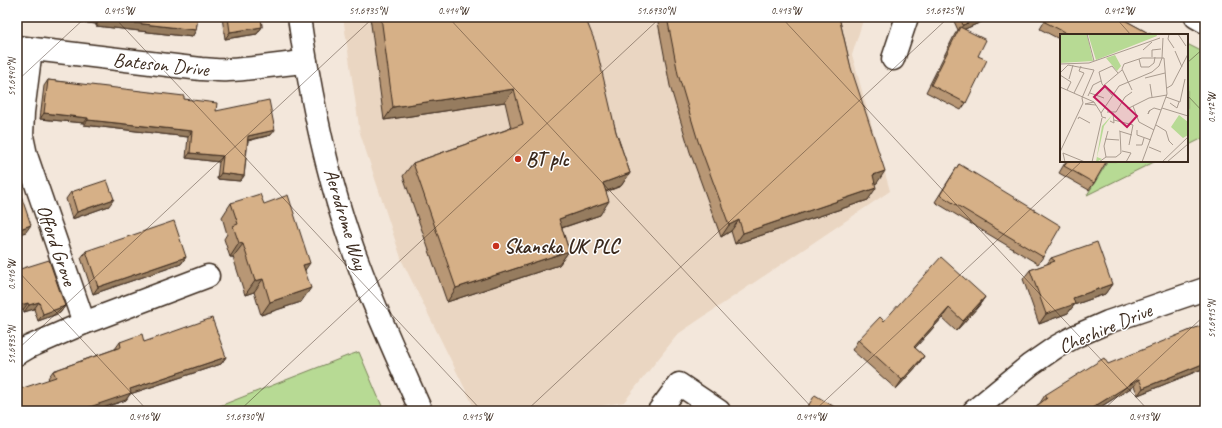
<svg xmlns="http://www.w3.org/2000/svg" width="1222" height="428" font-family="Caveat,sans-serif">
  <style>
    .built { fill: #ead6c2 }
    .green { fill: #b7da94; stroke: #798259 }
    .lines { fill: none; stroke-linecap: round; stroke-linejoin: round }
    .minor-casing { stroke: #3b2a1e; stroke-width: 25 }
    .minor { stroke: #fff; stroke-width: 22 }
    .wall { fill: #b89774; stroke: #3b2a1e }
    .shaded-wall { fill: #967b5e; stroke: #3b2a1e }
    .building { fill: #d6b087; stroke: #3b2a1e }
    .ticks { fill: none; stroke: #3b2a1e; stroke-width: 1; stroke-opacity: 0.45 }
    .poi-dot { fill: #c8321e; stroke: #fff; stroke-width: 1.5 }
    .labels { text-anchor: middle; stroke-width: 3; stroke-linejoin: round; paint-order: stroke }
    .street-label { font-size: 20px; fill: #3b2a1e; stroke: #fff }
    .poi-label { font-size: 20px; font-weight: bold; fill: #3b2a1e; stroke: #fff; text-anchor: start }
    .inset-road { fill: none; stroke: #a99b8f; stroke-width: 1 }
    .view { fill: #c2185b; fill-opacity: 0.15; stroke: #c2185b; stroke-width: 2 }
    .inset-edge { fill: none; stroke: #3b2a1e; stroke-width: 2 }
    .neatline { fill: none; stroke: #3b2a1e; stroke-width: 1.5 }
    .ticks-label { font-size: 10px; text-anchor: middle; fill: #3b2a1e }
  </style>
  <rect width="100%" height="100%" fill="#f3e7db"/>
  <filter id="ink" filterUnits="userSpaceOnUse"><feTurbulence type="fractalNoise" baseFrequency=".025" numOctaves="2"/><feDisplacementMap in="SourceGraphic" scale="8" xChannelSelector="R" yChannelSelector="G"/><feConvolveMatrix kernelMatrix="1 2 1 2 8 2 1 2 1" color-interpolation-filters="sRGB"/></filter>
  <g filter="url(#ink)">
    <path class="built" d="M 343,17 L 864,17 L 852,55 L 890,191 L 678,334 L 624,402 L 570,411 L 476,411 L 402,261 L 360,133 Z"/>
    <g class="green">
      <path d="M 1187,44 L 1205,53 L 1205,137 L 1187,146 Z"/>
      <path d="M 1108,161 L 1156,161 L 1087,195 Z"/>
      <path d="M 359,352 L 384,411 L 207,411 L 347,356 Z"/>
    </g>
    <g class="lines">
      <g class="minor-casing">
        <g id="minor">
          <path d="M 299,17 C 308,80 320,142 338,203 C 359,275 391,343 421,411"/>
          <path d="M 1196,17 L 1205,22"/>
          <path d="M 17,47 L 201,69 C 210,69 219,71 228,70 C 254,69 280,64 306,62"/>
          <path d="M 31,49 L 23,112 L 22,136 L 26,155 L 84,323"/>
          <path d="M 893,59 L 907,17"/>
          <path d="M 17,354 L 29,347 L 84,323 L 208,276"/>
          <path d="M 659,411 L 679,384 L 719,411"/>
          <path d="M 974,411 L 1030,365 L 1056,347 L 1076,336 L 1108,322 L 1205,289"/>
        </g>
      </g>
      <use href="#minor" class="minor"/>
    </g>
    <g class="wall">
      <path d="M 50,17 L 198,17 L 196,30 L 192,37 L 96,26 L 96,24 L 50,18 Z"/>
      <path d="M 222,17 L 261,17 L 262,27 L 257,34 L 225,39 Z"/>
      <path d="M 370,17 L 585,17 L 616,132 L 630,173 L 621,186 L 606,192 L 600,215 L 562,228 L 569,251 L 559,265 L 447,302 L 403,176 L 413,163 L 511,128 L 505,102 L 384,120 Z"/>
      <path d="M 657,17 L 839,17 L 877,183 L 875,183 L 868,200 L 735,244 L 731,231 L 721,237 L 690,152 L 670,86 Z"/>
      <path d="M 952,17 L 993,17 L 965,29 L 978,56 L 966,103 L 961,110 L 926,92 L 955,34 L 958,30 Z"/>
      <path d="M 1047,17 L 1119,17 L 1152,35 L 1061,35 L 1061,40 L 1040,29 Z"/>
      <path d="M 48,80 L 184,99 L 216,111 L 271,135 L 248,141 L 244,176 L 240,181 L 217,179 L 219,162 L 186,158 L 188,137 L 84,125 L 84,123 L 40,119 L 44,86 Z"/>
      <path d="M 1066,161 L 1105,161 L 1094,183 L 1089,190 L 1059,173 Z"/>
      <path d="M 959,164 L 1043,257 L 1038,264 L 935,202 Z"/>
      <path d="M 71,192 L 109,206 L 72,219 L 66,199 Z"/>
      <path d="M 231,203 L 264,204 L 305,270 L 301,302 L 261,315 L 254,292 L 245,295 L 233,257 L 230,257 L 224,239 L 227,234 L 222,217 Z"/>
      <path d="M 86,251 L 186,257 L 181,264 L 93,294 L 81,258 Z"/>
      <path d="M 1051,258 L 1112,284 L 1105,294 L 1074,305 L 1068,313 L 1039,324 L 1023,279 L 1030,270 L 1047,264 Z"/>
      <path d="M 17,270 L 65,306 L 60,313 L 38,321 L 34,309 L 24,312 L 23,310 L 17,312 Z"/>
      <path d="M 985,297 L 978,307 L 956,331 L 942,318 L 915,348 L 924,356 L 917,366 L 896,389 L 852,350 L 858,340 L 884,321 Z"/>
      <path d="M 1205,324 L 1205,368 L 1138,395 L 1134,386 L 1094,411 L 1030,411 L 1040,403 L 1045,395 Z"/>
      <path d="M 120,342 L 144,342 L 226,357 L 221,364 L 130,394 L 126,400 L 94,411 L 17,411 L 49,379 L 48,378 L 53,371 L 115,349 Z"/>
    </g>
    <g class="shaded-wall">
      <path d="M 51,17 L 101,17 L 96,24 L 50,18 Z"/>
      <path d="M 981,17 L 993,17 L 958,32 L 963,25 Z"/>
      <path d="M 100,19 L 196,30 L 192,37 L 96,26 Z"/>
      <path d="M 262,27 L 257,34 L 225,39 L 230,32 Z"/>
      <path d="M 514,89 L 505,102 L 384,120 L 393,107 Z"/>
      <path d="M 44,113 L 88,118 L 84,123 L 40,119 Z"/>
      <path d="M 88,120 L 192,131 L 188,137 L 84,125 Z"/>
      <path d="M 275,130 L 271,135 L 244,141 L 248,136 Z"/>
      <path d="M 190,153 L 223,156 L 219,162 L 186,158 Z"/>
      <path d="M 885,171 L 877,183 L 865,187 L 873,175 Z"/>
      <path d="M 221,173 L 244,176 L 240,181 L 217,179 Z"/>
      <path d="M 630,173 L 621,186 L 593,196 L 603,183 Z"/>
      <path d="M 876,188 L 868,200 L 735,244 L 743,233 Z"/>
      <path d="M 114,199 L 109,206 L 72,219 L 77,212 Z"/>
      <path d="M 609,201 L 600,215 L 549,232 L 559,219 Z"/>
      <path d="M 739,220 L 731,231 L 721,237 L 729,225 Z"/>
      <path d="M 31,225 L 26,232 L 17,235 L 17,230 Z"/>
      <path d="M 239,243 L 243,244 L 233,257 L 230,257 Z"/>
      <path d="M 569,251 L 559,265 L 447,302 L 456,288 Z"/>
      <path d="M 186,257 L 181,264 L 93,294 L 98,287 Z"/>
      <path d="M 310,263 L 301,276 L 303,265 Z"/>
      <path d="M 263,279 L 254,292 L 245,295 L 255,281 Z"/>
      <path d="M 1112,284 L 1105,294 L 1074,305 L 1068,313 L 1039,324 L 1046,314 L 1073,298 Z"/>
      <path d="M 311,288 L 301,302 L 261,315 L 270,302 Z"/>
      <path d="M 985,297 L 978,307 L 956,331 L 963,321 Z"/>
      <path d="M 39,302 L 34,309 L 24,312 L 29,305 Z"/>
      <path d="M 28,303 L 23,310 L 17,312 L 17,306 Z"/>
      <path d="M 65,306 L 60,313 L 38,321 L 43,314 Z"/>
      <path d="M 949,308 L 942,318 L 907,357 L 914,347 Z"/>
      <path d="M 924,356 L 917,366 L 896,389 L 902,380 Z"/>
      <path d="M 226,357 L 221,364 L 130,394 L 126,400 L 94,411 L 78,411 L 130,389 Z"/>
      <path d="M 1205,363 L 1205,368 L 1138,395 L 1143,388 Z"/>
      <path d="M 1139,379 L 1134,386 L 1094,411 L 1087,411 Z"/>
    </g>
    <g class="building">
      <path d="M 101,17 L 198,17 L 196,30 L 100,19 Z"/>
      <path d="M 228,17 L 261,17 L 262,27 L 230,32 Z"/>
      <path d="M 381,17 L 585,17 L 595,42 L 616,132 L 630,173 L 603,183 L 609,201 L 559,219 L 569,251 L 456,288 L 413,163 L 523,124 L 514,89 L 393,107 Z"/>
      <path d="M 667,17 L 839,17 L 851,68 L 885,171 L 873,175 L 876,188 L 743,233 L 739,220 L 729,225 L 698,141 L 678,74 Z"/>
      <path d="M 960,17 L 981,17 L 963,25 Z"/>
      <path d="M 1048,17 L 1119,17 L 1152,35 L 1070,35 L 1045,22 Z"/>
      <path d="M 960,27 L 986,40 L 978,56 L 987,60 L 966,103 L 931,85 Z"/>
      <path d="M 48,80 L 184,96 L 184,99 L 217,103 L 216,111 L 269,100 L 275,130 L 248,136 L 244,176 L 221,173 L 223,156 L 190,153 L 192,131 L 88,120 L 88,118 L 44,113 Z"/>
      <path d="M 1067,161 L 1105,161 L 1106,162 L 1094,183 L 1064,166 Z"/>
      <path d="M 959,164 L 1061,226 L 1043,257 L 940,195 Z"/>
      <path d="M 107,180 L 114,199 L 77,212 L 71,192 Z"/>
      <path d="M 17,184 L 31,225 L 17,230 Z"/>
      <path d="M 260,194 L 264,204 L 288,195 L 310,263 L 303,265 L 311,288 L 270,302 L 263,279 L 255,281 L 243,244 L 239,243 L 233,226 L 238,224 L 231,203 Z"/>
      <path d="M 174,221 L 186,257 L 98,287 L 86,251 Z"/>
      <path d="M 1097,242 L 1112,284 L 1073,298 L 1075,304 L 1046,314 L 1030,270 L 1055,261 L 1051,258 Z"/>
      <path d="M 941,257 L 985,297 L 963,321 L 949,308 L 914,347 L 924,356 L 902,380 L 858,340 L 880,317 L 884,321 Z"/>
      <path d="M 49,260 L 65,306 L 43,314 L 39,302 L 29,305 L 28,303 L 17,306 L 17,270 Z"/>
      <path d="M 212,318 L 226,357 L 130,389 L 131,393 L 78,411 L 17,411 L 17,390 L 56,377 L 53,371 L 121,347 L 120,342 L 142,334 L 144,342 Z"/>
      <path d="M 1205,324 L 1205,363 L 1143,388 L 1139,379 L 1087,411 L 1030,411 L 1047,398 L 1045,395 L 1104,358 L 1108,364 Z"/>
      <path d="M 815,395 L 841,411 L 805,411 Z"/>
    </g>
  </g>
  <path class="ticks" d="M 114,17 L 482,411M 448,17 L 815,411M 781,17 L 1149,411M 1115,17 L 1131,35M 1187,63 L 1205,47M 17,81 L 86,17M 1187,95 L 1205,114M 17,270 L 148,411M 17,350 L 374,17M 239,411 L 661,17M 526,411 L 949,17M 814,411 L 1082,161M 1102,411 L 1205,315"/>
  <g class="poi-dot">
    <circle cx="518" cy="159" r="4"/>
    <circle cx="496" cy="246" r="4"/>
  </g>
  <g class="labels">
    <g class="street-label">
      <text transform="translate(161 64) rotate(6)" y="7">Bateson Drive</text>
      <text transform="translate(346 219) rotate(73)" y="7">Aerodrome Way</text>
      <text transform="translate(57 245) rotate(71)" y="7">Offord Grove</text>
      <text transform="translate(1105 328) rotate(-23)" y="7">Cheshire Drive</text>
    </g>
    <g class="poi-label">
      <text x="526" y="166">BT plc</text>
      <text x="504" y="253">Skanska UK PLC</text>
    </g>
  </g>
  <g transform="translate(1060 34)">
    <rect width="128" height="128" fill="#f3e7db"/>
    <path d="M 0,0 L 27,0 L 33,27 L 0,29 ZM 28,0 L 96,0 L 97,2 L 36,26 ZM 55,21 L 61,32 L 57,37 L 46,24 ZM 53,80 L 44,92 L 41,106 L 37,123 L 42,125 L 36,128 L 42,92 ZM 119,81 L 128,88 L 128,101 L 123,104 L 111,93 Z" fill="#b7da94"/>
    <path class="inset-road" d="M 27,0 L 34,27M 109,0 L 108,5 L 114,14M 118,0 L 126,12M 83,16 L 92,8M 115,17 L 122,33M 92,23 L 92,16 L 101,15M 79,25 L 81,33 L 89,33 L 94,29 L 95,23M 0,30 L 29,29 L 100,4M 0,39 L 8,31 L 34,36 L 22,64 L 23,69 L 0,118M 0,41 L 11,48 L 7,56M 85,44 L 105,39M 9,45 L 13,31M 90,50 L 92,63M 43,52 L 62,36M 0,53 L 34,68 L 41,79M 107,54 L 112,51 L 128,20M 72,56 L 62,35 L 64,30 L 82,24 L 104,24 L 107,60 L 82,128M 14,59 L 24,39 L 19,37 L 21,32M 30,59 L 44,64M 52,61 L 42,50 L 39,38 L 52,32 L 58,39M 28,62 L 33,51 L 41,47M 106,63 L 120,68 L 125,45M 34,68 L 25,70 L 36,71M 110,69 L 117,74 L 119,68M 73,72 L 79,88 L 94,96M 102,74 L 128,82M 67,75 L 89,64 L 107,61M 90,76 L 88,80 L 89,77 L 94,74 L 101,76M 47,78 L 56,78 L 65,63 L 72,58M 46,84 L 42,83 L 41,79 L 59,52 L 92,38 L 99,32 L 102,24 L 103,4M 18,85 L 19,83 L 30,89M 54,86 L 73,91 L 69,111M 50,87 L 54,89 L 53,79M 96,91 L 106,97 L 109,107 L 113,111M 77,96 L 77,101 L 91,106M 59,97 L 72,101M 45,105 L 59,106M 76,111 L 82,111 L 84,104M 89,113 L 101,118M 62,117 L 71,119 L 66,128M 46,123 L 44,112 L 48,97M 5,128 L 3,119 L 25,128M 32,128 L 42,84M 39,128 L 46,123 L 56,123 L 61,119 L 60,98M 102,128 L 128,103M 107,128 L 128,110"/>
    <path class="view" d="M 45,52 L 77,82 L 67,93 L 34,63 Z"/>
    <rect width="128" height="128" class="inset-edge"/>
  </g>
  <rect width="1222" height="428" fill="none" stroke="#fff" stroke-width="44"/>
  <rect x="22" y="22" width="1178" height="384" class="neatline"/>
  <g class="ticks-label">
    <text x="119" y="14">0.415°W</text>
    <text x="368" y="14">51.6935°N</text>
    <text x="453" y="14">0.414°W</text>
    <text x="656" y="14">51.6930°N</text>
    <text x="786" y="14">0.413°W</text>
    <text x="944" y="14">51.6925°N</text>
    <text x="1119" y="14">0.412°W</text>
    <text transform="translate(11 77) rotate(-90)" y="4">51.6940°N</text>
    <text transform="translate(1211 108) rotate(-90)" y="4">0.412°W</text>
    <text transform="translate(11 275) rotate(-90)" y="4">0.416°W</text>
    <text transform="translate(1211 319) rotate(-90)" y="4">51.6915°N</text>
    <text transform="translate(11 345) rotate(-90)" y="4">51.6935°N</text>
    <text x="144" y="420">0.416°W</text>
    <text x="244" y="420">51.6930°N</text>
    <text x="477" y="420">0.415°W</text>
    <text x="811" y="420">0.414°W</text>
    <text x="1144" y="420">0.413°W</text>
  </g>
</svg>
